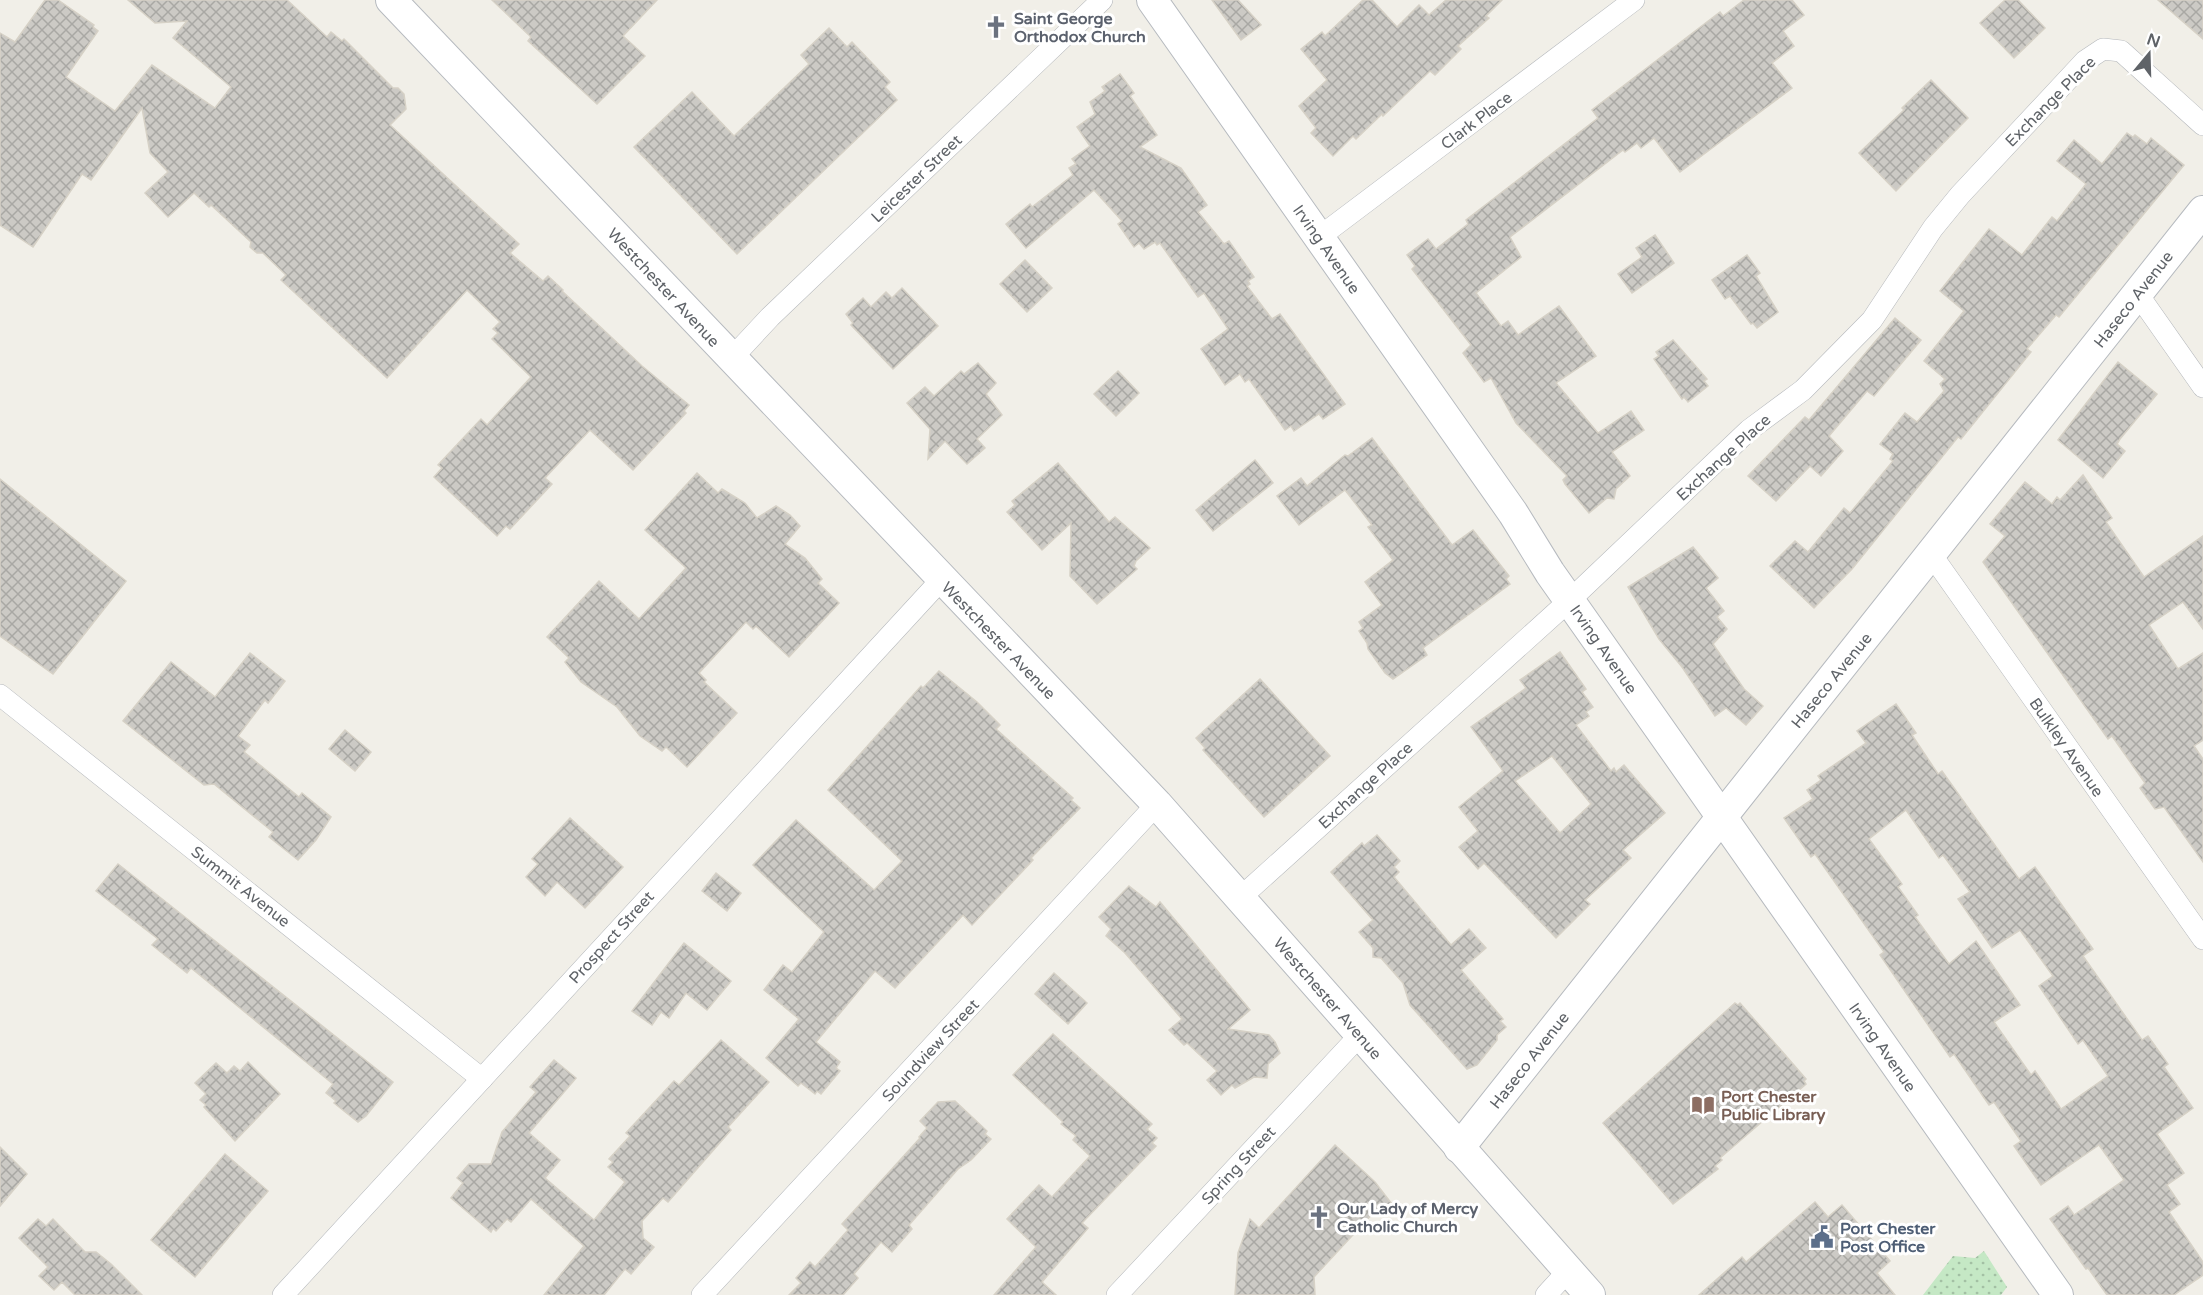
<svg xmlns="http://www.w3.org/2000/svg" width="2203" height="1295" font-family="'Varela Round',sans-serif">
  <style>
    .park { fill: url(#park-dots) }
    .building { fill: url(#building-cross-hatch); stroke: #d6d1c6; stroke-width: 1.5; fill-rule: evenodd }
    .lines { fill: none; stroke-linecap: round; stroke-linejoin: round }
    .street-casing { stroke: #b5b8bc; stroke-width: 22 }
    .secondary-casing { stroke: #b6babf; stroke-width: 32 }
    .street { stroke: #fff; stroke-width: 21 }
    .secondary { stroke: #fff; stroke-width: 30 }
    .labels { text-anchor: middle; stroke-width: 6; stroke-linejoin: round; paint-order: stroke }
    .worship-label { font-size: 16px; font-weight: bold; fill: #5b616d; stroke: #fff; text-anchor: start }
    .street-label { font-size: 16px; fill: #5f6368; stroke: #fff }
    .education-label { font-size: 16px; font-weight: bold; fill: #785e54; stroke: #fff; text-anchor: start }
    .service-label { font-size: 16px; font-weight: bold; fill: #4e5e75; stroke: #fff; text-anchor: start }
  </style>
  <defs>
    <pattern id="park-dots" width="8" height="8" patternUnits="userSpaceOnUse" patternTransform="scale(1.5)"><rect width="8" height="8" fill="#c5e8c5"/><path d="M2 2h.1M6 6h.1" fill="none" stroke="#a3c0a4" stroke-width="1.8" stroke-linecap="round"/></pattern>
    <pattern id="building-cross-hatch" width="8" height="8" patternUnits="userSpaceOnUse" patternTransform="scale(1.5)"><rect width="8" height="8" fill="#cccac5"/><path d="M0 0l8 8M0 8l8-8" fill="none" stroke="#a9a8a4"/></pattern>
  </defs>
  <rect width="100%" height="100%" fill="#f1efe8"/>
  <path class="park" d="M 1984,1251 L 2007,1287 L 2001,1295 L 1923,1295 L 1953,1256 L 1975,1258 Z"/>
  <g class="building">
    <path d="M 45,0 L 58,0 L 94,25 L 93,27 L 98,31 L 66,77 L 115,111 L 152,65 L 215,108 L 231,87 L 173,38 L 187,21 L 155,23 L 128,0 L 287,0 L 327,37 L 331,32 L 342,41 L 344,39 L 393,88 L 398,88 L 404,94 L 406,109 L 390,125 L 519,244 L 510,253 L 543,281 L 548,276 L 563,290 L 562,291 L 642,366 L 689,405 L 684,411 L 686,413 L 633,470 L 590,430 L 545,478 L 552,484 L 510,529 L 506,526 L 497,536 L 434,477 L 442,468 L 438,465 L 481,419 L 487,425 L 531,377 L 492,339 L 498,333 L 493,329 L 500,322 L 467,290 L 387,378 L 281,280 L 286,275 L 263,253 L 257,253 L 250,247 L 251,242 L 211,205 L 209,207 L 194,193 L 168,217 L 145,193 L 168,172 L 150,153 L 142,108 L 91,180 L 82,174 L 33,247 L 0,225 L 0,33 L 15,42 Z"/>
    <path d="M 492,0 L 657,0 L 623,36 L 645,56 L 597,104 L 528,41 L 531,37 Z"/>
    <path d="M 1212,0 L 1238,0 L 1261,25 L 1241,40 Z"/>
    <path d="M 1363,0 L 1372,0 L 1397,27 L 1419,5 L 1429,15 L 1446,0 L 1502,0 L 1486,16 L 1489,18 L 1458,46 L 1461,49 L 1435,75 L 1430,71 L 1383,116 L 1382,114 L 1356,139 L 1353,136 L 1333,156 L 1311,133 L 1316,128 L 1299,106 L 1327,80 L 1301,49 L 1322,32 L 1325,36 Z"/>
    <path d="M 1744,0 L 1792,0 L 1804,15 L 1783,31 L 1794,46 L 1772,63 L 1792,88 L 1680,172 L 1654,138 L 1641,148 L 1637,143 L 1625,152 L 1623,150 L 1510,237 L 1521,257 L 1476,293 L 1501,326 L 1508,321 L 1518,335 L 1559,306 L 1596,356 L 1556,383 L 1598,433 L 1631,411 L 1644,430 L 1612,452 L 1630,476 L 1616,489 L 1614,499 L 1607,498 L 1589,513 L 1565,484 L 1563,480 L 1567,476 L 1516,423 L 1491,378 L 1484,382 L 1463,353 L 1471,345 L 1412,269 L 1415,266 L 1407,255 L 1428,239 L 1436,249 L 1468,224 L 1466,220 L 1598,118 L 1592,110 L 1720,12 L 1723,16 Z"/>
    <path d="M 2005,0 L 2018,0 L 2045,28 L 2014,58 L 1980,23 Z"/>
    <path d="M 2158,0 L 2203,0 L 2203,39 Z"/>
    <path d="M 829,28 L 847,47 L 852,42 L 890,82 L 885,87 L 897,100 L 737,254 L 634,147 L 692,92 L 734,136 L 809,64 L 801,55 Z"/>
    <path d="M 1120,74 L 1134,93 L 1130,96 L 1157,135 L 1140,147 L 1181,168 L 1207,205 L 1198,212 L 1224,244 L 1229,241 L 1254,277 L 1248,281 L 1250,284 L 1247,286 L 1272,319 L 1280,314 L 1345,404 L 1323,419 L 1319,414 L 1294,431 L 1291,426 L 1285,430 L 1249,379 L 1245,382 L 1240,374 L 1225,385 L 1201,349 L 1228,329 L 1204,293 L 1198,297 L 1160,243 L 1157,245 L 1155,242 L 1144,249 L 1139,243 L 1134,247 L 1118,224 L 1122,221 L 1094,190 L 1026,248 L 1006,224 L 1030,204 L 1032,207 L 1073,175 L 1069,168 L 1076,164 L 1072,159 L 1090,146 L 1077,127 L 1095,114 L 1090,102 L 1105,91 L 1102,87 Z"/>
    <path d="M 1931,80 L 1968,118 L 1896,191 L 1859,153 L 1904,110 L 1902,108 Z"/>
    <path d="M 2127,133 L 2133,137 L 2135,135 L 2147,144 L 2151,138 L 2184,165 L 2059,317 L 2056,315 L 2027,349 L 2031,352 L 1961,439 L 1958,437 L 1852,569 L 1814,608 L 1770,566 L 1795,541 L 1808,552 L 1844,508 L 1850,513 L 1893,461 L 1890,459 L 1893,454 L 1880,444 L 1905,413 L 1917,422 L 1944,391 L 1940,384 L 1945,379 L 1924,361 L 1964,311 L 1940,291 L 1989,229 L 2022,255 L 2052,217 L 2057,221 L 2086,184 L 2057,161 L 2074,140 L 2102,164 Z"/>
    <path d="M 1655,235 L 1674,263 L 1632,293 L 1618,274 L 1642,257 L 1636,248 Z"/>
    <path d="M 1747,255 L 1760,273 L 1756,276 L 1778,312 L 1757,328 L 1753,323 L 1751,324 L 1730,296 L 1725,299 L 1712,280 Z"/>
    <path d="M 1025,260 L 1052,288 L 1027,312 L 1000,284 Z"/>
    <path d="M 902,288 L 938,326 L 893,369 L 851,325 L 853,323 L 846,314 L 863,298 L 871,307 L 886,292 L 892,298 Z"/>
    <path d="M 1895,318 L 1921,340 L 1874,396 L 1867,391 L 1829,436 L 1843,451 L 1821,476 L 1810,466 L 1776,501 L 1748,476 L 1805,417 L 1809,420 Z"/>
    <path d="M 1673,340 L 1707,379 L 1704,381 L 1708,386 L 1688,402 L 1684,397 L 1682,399 L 1654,359 L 1659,356 L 1656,352 Z"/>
    <path d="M 2118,362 L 2157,394 L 2120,439 L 2117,444 L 2125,451 L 2103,478 L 2058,440 Z"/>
    <path d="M 978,363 L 996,383 L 986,394 L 1002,415 L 977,439 L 985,448 L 967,464 L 945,441 L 928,459 L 930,429 L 907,403 L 925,387 L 934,396 L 961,371 L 964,374 Z"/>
    <path d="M 1118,371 L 1139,393 L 1116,416 L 1094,394 Z"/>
    <path d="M 1372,438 L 1452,545 L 1473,530 L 1509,576 L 1506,579 L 1510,584 L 1423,648 L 1427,655 L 1393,679 L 1385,673 L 1368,649 L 1367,643 L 1359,631 L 1363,628 L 1359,622 L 1382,605 L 1365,582 L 1393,560 L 1368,527 L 1372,525 L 1345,490 L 1299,525 L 1277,496 L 1301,478 L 1307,486 L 1345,455 L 1348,456 Z"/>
    <path d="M 1255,460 L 1273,483 L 1213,531 L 1196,510 Z"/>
    <path d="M 1058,463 L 1109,522 L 1115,517 L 1150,548 L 1136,561 L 1134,566 L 1137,569 L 1097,604 L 1070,576 L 1071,523 L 1042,550 L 1007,512 L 1015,505 L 1012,501 Z"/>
    <path d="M 697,473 L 718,493 L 722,489 L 745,503 L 757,518 L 776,506 L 790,515 L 800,526 L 785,544 L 805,558 L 822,579 L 818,583 L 839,603 L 789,657 L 756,626 L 753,629 L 746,622 L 699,673 L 706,680 L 704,682 L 737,713 L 687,767 L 666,747 L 662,751 L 640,736 L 617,707 L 581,682 L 565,662 L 569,658 L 547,637 L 599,581 L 639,619 L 686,568 L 645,530 Z"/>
    <path d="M 2083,475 L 2112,518 L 2106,522 L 2144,577 L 2203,536 L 2203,629 L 2183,602 L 2149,625 L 2178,669 L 2203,653 L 2203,740 L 2194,746 L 2203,759 L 2203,862 L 2164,807 L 2155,809 L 2140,788 L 2145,783 L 2112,736 L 2108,739 L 1983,562 L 2005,536 L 1990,524 L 2025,482 L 2052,504 L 2057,497 L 2060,500 Z"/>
    <path d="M 0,479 L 126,581 L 53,674 L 0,636 Z"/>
    <path d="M 1693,547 L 1718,578 L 1706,588 L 1724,611 L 1717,617 L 1727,629 L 1713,644 L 1744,689 L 1763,706 L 1746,725 L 1726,708 L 1715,716 L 1682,667 L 1659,639 L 1628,587 Z"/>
    <path d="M 1560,652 L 1586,689 L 1582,692 L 1593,707 L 1586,712 L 1589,716 L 1576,725 L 1611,771 L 1614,768 L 1616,772 L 1624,765 L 1665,813 L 1623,850 L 1631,858 L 1585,900 L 1590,904 L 1556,938 L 1484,863 L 1478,869 L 1459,847 L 1478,831 L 1459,807 L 1503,771 L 1471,727 L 1526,688 L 1520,680 ZM 1552,756 L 1591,804 L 1560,833 L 1515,781 Z"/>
    <path d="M 250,653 L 285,681 L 268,703 L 265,700 L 238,736 L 250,745 L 244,752 L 299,797 L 302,793 L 331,817 L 316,840 L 298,860 L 269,837 L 273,832 L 214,784 L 204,785 L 123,721 L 171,662 L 215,697 Z"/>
    <path d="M 939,671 L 977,702 L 1000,725 L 996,729 L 1073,798 L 1071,800 L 1080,808 L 1031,858 L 1033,860 L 972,925 L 963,915 L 895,988 L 875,971 L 816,1042 L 840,1062 L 836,1068 L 840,1071 L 821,1094 L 817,1091 L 815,1094 L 801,1083 L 798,1086 L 766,1058 L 799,1019 L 764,990 L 783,965 L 792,972 L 824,932 L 753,865 L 796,820 L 874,890 L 902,861 L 828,790 L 921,686 L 923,688 Z"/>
    <path d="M 1260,679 L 1330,756 L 1264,817 L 1203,750 L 1205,748 L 1196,738 Z"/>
    <path d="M 1896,704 L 1916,733 L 1912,735 L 1938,774 L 1942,771 L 2019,879 L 2035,867 L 2093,949 L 2083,956 L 2142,1040 L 2148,1036 L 2168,1064 L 2164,1067 L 2193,1108 L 2157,1134 L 2184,1173 L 2167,1185 L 2180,1204 L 2169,1212 L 2203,1262 L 2203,1275 L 2174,1295 L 2107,1295 L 2088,1268 L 2086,1269 L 2050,1219 L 2068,1206 L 2074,1215 L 2124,1180 L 2099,1145 L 2041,1185 L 2014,1146 L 2021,1141 L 1994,1102 L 1989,1105 L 1954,1054 L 1950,1057 L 1880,955 L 1884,952 L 1815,854 L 1811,857 L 1784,818 L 1813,799 L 1807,790 L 1821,780 L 1818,776 L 1866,743 L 1857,731 ZM 1906,810 L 1939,858 L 1943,855 L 1970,892 L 1958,899 L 1992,948 L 2020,930 L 2053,976 L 2039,986 L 2078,1044 L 2083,1040 L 2108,1076 L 2061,1109 L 2035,1071 L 2031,1075 L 1994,1022 L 2020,1005 L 1976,941 L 1949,964 L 1915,917 L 1918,915 L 1898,887 L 1902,884 L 1869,839 Z"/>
    <path d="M 345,730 L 371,752 L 355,771 L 329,749 Z"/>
    <path d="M 570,818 L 623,867 L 585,908 L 557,882 L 545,896 L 526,877 L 538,864 L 532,859 Z"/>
    <path d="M 1377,835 L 1400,861 L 1394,867 L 1399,872 L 1394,877 L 1451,945 L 1469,929 L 1486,948 L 1461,970 L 1503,1019 L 1500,1021 L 1506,1027 L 1497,1035 L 1497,1040 L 1477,1065 L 1467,1069 L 1410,1005 L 1403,983 L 1381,958 L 1373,957 L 1373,948 L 1359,932 L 1373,920 L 1331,872 L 1362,843 L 1364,846 Z"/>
    <path d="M 118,864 L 393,1082 L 366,1116 L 358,1122 L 334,1103 L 336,1101 L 326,1093 L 333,1084 L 191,968 L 187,973 L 152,945 L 158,939 L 96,891 Z"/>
    <path d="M 716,873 L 741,893 L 727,911 L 702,891 Z"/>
    <path d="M 1129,886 L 1156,907 L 1160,902 L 1250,1010 L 1228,1029 L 1269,1035 L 1275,1042 L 1280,1053 L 1268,1064 L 1267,1078 L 1254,1077 L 1235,1088 L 1232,1085 L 1221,1095 L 1207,1080 L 1217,1071 L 1187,1043 L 1184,1045 L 1169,1030 L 1182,1019 L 1125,953 L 1106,936 L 1111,929 L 1099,917 Z"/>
    <path d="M 684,943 L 731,981 L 707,1010 L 686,993 L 669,1018 L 661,1012 L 652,1025 L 632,1011 Z"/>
    <path d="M 1054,973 L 1087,1003 L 1068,1024 L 1035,994 Z"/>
    <path d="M 1735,1003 L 1738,1005 L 1740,1003 L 1806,1079 L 1804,1081 L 1806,1084 L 1720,1158 L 1722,1160 L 1715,1166 L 1718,1169 L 1673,1204 L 1603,1123 Z"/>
    <path d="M 1053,1034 L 1152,1124 L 1147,1129 L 1157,1138 L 1152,1143 L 1156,1146 L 1082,1223 L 1088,1228 L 1042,1282 L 1056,1295 L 994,1295 L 1036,1247 L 1007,1219 L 1039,1185 L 1052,1197 L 1090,1156 L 1073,1140 L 1076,1136 L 1061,1124 L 1063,1122 L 1013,1075 Z"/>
    <path d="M 721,1040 L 769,1082 L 728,1127 L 731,1130 L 668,1202 L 663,1198 L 642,1221 L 643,1238 L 654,1247 L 631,1274 L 625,1269 L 604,1295 L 544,1295 L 584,1246 L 531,1199 L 511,1222 L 507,1219 L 496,1231 L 493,1228 L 491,1232 L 451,1198 L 463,1183 L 457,1178 L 469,1164 L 491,1164 L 502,1132 L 536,1092 L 530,1087 L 554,1060 L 576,1078 L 529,1133 L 560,1160 L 545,1178 L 594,1220 L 625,1182 L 608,1167 L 613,1162 L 609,1159 L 630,1136 L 626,1133 L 674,1081 L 679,1085 Z"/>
    <path d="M 248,1062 L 280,1094 L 235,1141 L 204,1107 L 206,1105 L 200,1100 L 206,1094 L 195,1083 L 216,1063 L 227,1073 L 234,1066 L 240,1071 Z"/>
    <path d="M 955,1101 L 987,1131 L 985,1134 L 991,1139 L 971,1160 L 958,1169 L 909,1225 L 912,1229 L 892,1252 L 881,1242 L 854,1274 L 858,1278 L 843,1295 L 789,1295 L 801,1283 L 796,1278 L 810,1262 L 815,1267 L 848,1230 L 842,1224 L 920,1138 L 919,1137 L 927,1128 L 920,1121 L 938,1102 Z"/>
    <path d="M 1335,1145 L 1375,1182 L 1398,1212 L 1375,1211 L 1314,1277 L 1315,1295 L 1235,1295 L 1238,1253 L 1250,1219 L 1259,1228 Z"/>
    <path d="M 0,1147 L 27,1174 L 0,1206 Z"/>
    <path d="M 225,1154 L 268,1191 L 195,1277 L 151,1240 Z"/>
    <path d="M 1815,1202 L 1828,1217 L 1842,1205 L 1890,1261 L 1877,1273 L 1895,1295 L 1699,1295 L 1742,1257 L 1746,1262 Z"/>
    <path d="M 38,1219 L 46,1226 L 53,1219 L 85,1252 L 96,1252 L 111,1264 L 142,1295 L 75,1295 L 62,1282 L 54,1290 L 39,1276 L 48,1267 L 19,1238 Z"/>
  </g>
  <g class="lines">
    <g class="street-casing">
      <g id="street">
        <path d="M 1318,238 L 1634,0"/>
        <path d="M 2137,293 L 2203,387"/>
        <path d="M 731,359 L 770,317 L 1102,0"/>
        <path d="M 1931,554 L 2203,939"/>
        <path d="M 0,695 L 482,1079"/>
        <path d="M 1241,897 L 1570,600 L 1749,430 L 1803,390 L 1872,320 L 1933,228 L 1960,195 L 2085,61 L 2103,49 L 2121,51 L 2203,125"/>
        <path d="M 283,1295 L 941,580"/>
        <path d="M 702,1295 L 1157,804"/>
        <path d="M 1117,1295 L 1360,1035"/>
        <path d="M 1546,1295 L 1569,1270"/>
      </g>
    </g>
    <g class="secondary-casing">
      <g id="secondary">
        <path d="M 391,0 L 1157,804 L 1590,1295"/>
        <path d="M 1152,0 L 1513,513 L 1550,573 L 2058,1295"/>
        <path d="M 1459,1148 L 2203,211"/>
      </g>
    </g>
    <use href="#street" class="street"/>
    <use href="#secondary" class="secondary"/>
  </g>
  <defs>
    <g id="church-bare" transform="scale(1.8)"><path d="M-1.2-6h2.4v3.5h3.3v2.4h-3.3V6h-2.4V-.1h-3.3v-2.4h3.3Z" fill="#6b7280" stroke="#fff" stroke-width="2.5" paint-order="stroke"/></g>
    <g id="library-bare" transform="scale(1.8)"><path d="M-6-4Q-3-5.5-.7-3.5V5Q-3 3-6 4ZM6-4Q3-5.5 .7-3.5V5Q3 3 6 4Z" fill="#8d6e63" stroke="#fff" stroke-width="2.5" paint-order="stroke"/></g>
    <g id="civic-bare" transform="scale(1.8)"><path d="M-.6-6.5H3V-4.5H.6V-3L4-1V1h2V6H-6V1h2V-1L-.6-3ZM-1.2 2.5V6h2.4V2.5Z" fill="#5c6f8a" stroke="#fff" stroke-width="2.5" paint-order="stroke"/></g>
  </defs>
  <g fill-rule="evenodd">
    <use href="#church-bare" x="996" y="27"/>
    <use href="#library-bare" x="1703" y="1105"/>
    <use href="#church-bare" x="1319" y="1217"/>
    <use href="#civic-bare" x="1822" y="1237"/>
  </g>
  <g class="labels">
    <g class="worship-label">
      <text x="1014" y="24">Saint George<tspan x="1014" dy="18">Orthodox Church</tspan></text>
      <text x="1337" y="1214">Our Lady of Mercy<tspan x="1337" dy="18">Catholic Church</tspan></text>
    </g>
    <g class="street-label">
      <text transform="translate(2050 101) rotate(-45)" y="6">Exchange Place</text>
      <text transform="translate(1476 120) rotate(-37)" y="6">Clark Place</text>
      <text transform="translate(916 178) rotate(-44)" y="6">Leicester Street</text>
      <text transform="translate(1327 249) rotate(55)" y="6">Irving Avenue</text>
      <text transform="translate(664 287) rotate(47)" y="6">Westchester Avenue</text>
      <text transform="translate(2133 299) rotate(-52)" y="6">Haseco Avenue</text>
      <text transform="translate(1723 457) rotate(-42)" y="6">Exchange Place</text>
      <text transform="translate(999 640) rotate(46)" y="6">Westchester Avenue</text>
      <text transform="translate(1604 649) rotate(55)" y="6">Irving Avenue</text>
      <text transform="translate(1831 680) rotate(-51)" y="6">Haseco Avenue</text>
      <text transform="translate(2067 747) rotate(55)" y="6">Bulkley Avenue</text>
      <text transform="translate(1365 785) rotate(-42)" y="6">Exchange Place</text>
      <text transform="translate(241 886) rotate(38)" y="6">Summit Avenue</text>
      <text transform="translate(611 937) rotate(-48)" y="6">Prospect Street</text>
      <text transform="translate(1328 998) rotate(49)" y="6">Westchester Avenue</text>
      <text transform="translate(1883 1047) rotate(55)" y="6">Irving Avenue</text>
      <text transform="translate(930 1050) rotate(-47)" y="6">Soundview Street</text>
      <text transform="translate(1529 1060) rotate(-52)" y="6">Haseco Avenue</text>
      <text transform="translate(1238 1165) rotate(-47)" y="6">Spring Street</text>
    </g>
    <g class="education-label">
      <text x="1721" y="1102">Port Chester<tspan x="1721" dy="18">Public Library</tspan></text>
    </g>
    <g class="service-label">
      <text x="1840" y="1234">Port Chester<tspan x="1840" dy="18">Post Office</tspan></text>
    </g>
  </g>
  <g transform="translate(2149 54) rotate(19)" stroke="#ffffff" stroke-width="4.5" paint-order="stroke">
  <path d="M0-4.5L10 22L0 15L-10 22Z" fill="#5f6368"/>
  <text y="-9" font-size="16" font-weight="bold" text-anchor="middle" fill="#5f6368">N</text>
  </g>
</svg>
